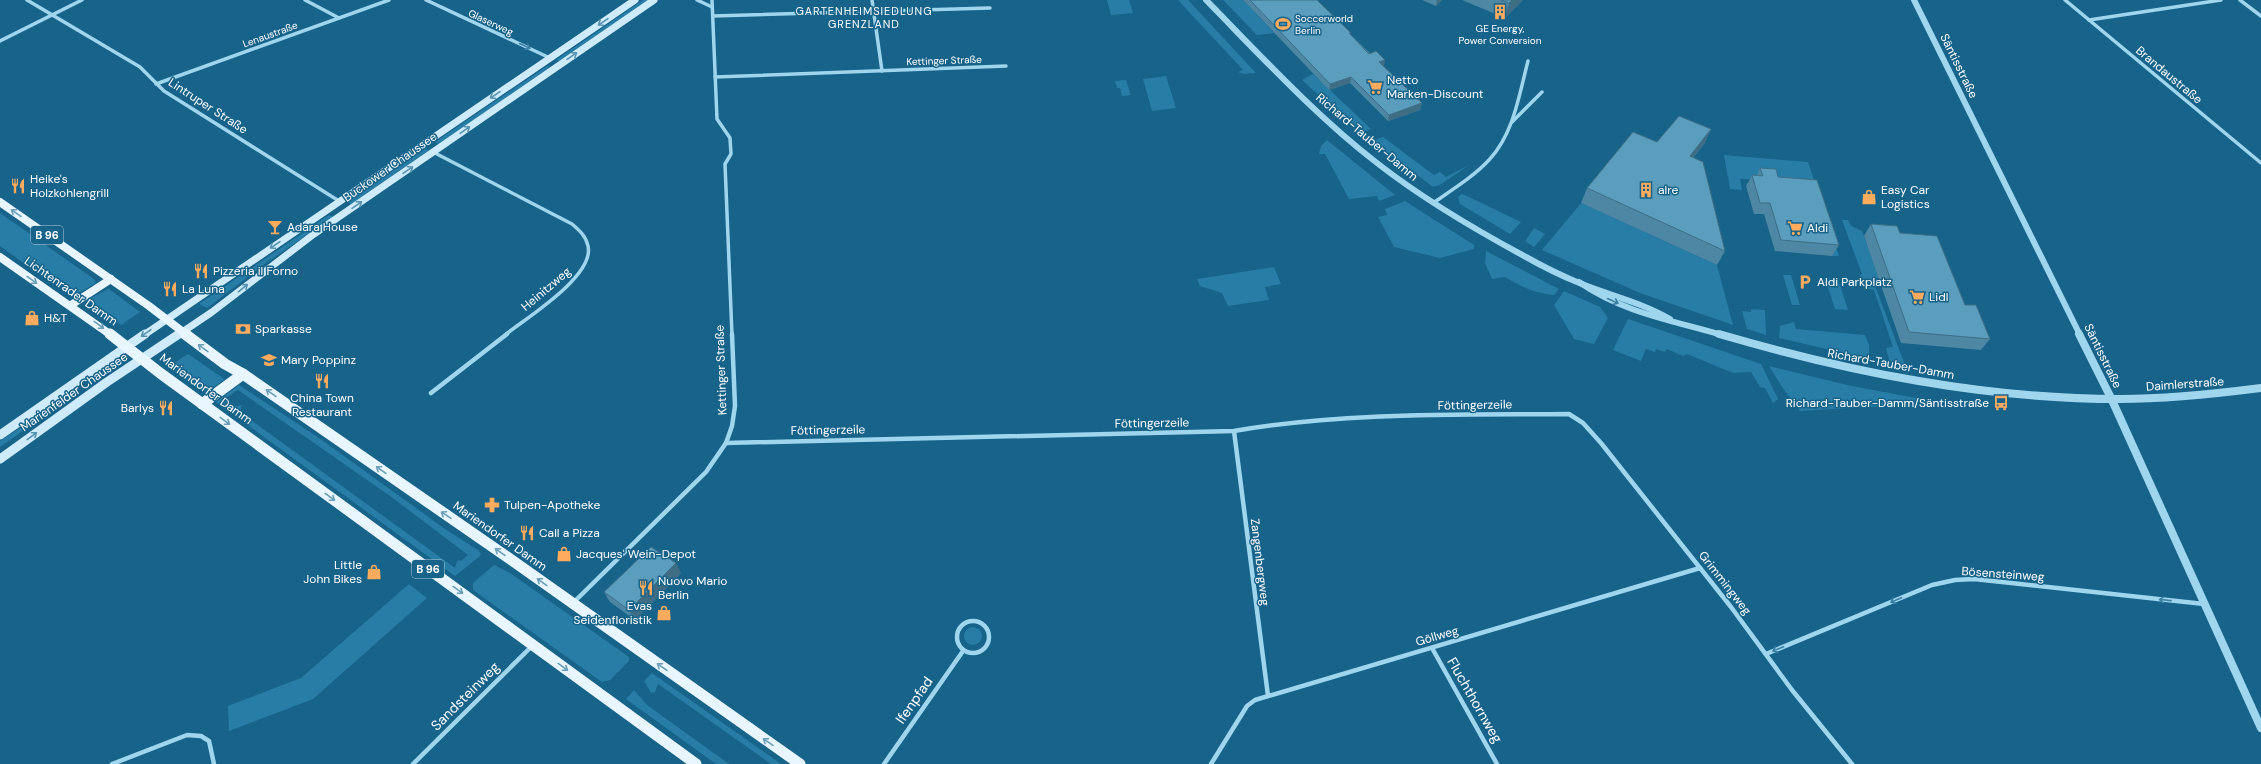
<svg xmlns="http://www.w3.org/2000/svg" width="2261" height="764" font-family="'DM Sans',sans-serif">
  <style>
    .green { fill: #277da6; fill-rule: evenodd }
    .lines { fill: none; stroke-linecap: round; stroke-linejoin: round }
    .minor-far1 { stroke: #a0d5ee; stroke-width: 3.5 }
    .minor { stroke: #a0d5ee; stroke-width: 4.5 }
    .tertiary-far1 { stroke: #a0d5ee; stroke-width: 6 }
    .tertiary { stroke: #a0d5ee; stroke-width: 8 }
    .secondary-far1 { stroke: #cdebfa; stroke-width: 7 }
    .secondary { stroke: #cdebfa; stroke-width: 9 }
    .primary-far1 { stroke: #e7f6ff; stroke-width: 8 }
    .primary { stroke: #e7f6ff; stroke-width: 11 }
    .wall { fill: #4d87a3 }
    .shaded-wall { fill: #3f6e84 }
    .building { fill: #5a9dbd; stroke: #3f6e84 }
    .oneway { stroke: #5793b1 }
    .oneway2 { stroke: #3980a3 }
    .oneway3 { stroke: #6a9eb9 }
    .labels { text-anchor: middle; stroke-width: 3; stroke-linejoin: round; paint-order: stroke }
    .far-poi-label { font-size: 10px; fill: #fff; stroke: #17638a; text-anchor: start }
    .far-street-label { font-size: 10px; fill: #fff; stroke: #17638a }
    .far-neighbourhood-label { font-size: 11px; letter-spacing: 1px; fill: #fff; stroke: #17638a }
    .shield { fill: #17638a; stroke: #b9d0dc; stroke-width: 1 }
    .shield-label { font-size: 11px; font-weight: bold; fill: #fff }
    .street-label { font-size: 12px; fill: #fff; stroke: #17638a }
    .poi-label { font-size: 12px; fill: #fff; stroke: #17638a; text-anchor: start }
    .near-street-label { font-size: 14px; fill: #fff; stroke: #17638a }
  </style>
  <rect width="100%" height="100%" fill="#17638a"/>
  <g class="green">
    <path d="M 643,0 L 649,0 L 559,61 L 556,60 Z"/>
    <path d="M 1107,0 L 1129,0 L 1133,13 L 1111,15 Z"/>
    <path d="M 1178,0 L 1188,0 L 1256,73 L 1244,74 L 1238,72 L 1243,70 Z"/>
    <path d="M 1223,0 L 1243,0 L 1274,33 L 1257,35 Z"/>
    <path d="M 547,66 L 550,67 L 439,144 L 435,142 Z"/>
    <path d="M 1313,74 L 1371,129 L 1361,133 L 1302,80 Z"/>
    <path d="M 1166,76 L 1176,108 L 1152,111 L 1143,79 Z"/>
    <path d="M 1126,80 L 1131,95 L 1122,96 L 1120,88 L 1117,88 L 1115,81 Z"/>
    <path d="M 1383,137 L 1434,175 L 1440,172 L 1446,177 L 1469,165 L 1440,185 L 1433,187 L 1372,141 Z"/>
    <path d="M 1327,140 L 1395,195 L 1379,201 L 1377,196 L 1349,199 L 1325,154 L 1319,154 L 1321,146 Z"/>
    <path d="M 425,149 L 429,150 L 351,204 L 347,202 Z"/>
    <path d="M 1724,155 L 1808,162 L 1839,256 L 1832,256 L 1811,191 L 1753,179 L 1740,179 L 1742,190 L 1730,189 Z"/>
    <path d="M 1462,194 L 1469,197 L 1521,222 L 1510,234 L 1460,204 L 1458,197 Z"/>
    <path d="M 1405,201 L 1474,245 L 1474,249 L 1440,258 L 1394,247 L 1378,217 L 1387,215 L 1385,209 Z"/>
    <path d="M 1581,203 L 1717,265 L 1733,325 L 1640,293 L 1542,250 Z"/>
    <path d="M 0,213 L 94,279 L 96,283 L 79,293 L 62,289 L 54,285 L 0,246 Z"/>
    <path d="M 329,215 L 333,217 L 269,261 L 207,308 L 199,304 Z"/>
    <path d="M 1842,220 L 1848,220 L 1851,226 L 1862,231 L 1879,278 L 1872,278 L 1905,365 L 1890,363 L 1886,348 L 1893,347 L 1874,290 L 1865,288 L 1860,275 L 1862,274 Z"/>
    <path d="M 1534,228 L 1545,234 L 1534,247 L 1525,241 Z"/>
    <path d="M 1486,251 L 1559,289 L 1554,295 C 1532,292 1524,288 1505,277 L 1492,279 L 1485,263 Z"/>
    <path d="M 1274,267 L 1281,284 L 1265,287 L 1269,300 L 1228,306 L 1222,293 L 1200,286 L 1197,279 Z"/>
    <path d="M 1783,275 L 1791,275 L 1800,305 L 1792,305 Z"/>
    <path d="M 1825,278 L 1838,279 L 1848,310 L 1835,309 Z"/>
    <path d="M 108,289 L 109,289 L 140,312 L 121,325 L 89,302 L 91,298 Z"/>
    <path d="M 1564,291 L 1600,307 L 1608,318 L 1594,344 L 1574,339 L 1554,305 Z"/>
    <path d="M 1751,309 L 1765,310 L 1766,335 L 1747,329 L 1742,311 L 1751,312 Z"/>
    <path d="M 1628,319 L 1761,364 L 1778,399 L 1773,403 L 1765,388 L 1760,387 L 1751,372 L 1733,373 L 1687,354 L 1683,356 L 1667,349 L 1665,352 L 1656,349 L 1655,352 L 1646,349 L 1641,361 L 1613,350 Z"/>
    <path d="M 1794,322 L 1796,329 L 1865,335 L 1869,345 L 1869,359 L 1779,338 L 1780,326 Z"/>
    <path d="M 188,354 L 223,378 L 224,380 L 204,393 L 168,367 Z"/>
    <path d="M 1769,366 L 1847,385 L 1916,398 L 1918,404 L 1800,411 L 1782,387 Z"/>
    <path d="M 239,385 L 319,438 L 445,529 L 478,550 L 481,554 L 479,557 L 455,576 L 216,402 ZM 238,390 L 390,496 L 468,555 L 461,561 L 460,560 L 457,561 L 455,568 L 240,412 L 242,405 L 228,408 L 223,404 L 228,403 L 224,399 Z"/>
    <path d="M 53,406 L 55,407 L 54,409 L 0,447 L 0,441 Z"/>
    <path d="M 494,565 L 510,573 L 629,657 L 629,661 L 610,680 L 602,682 L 473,590 L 473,583 Z"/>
    <path d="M 409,584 L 427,598 L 313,699 L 229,731 L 228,706 L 301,678 Z"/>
    <circle cx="973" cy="636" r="9"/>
    <path d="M 652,673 L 781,764 L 771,764 L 658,684 L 655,692 L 651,693 L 644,681 Z"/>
    <path d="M 634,690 L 647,705 L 729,764 L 716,764 L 626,699 Z"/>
  </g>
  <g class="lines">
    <g class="minor-far1">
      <path d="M 27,0 L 140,67 L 164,91 L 339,201"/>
      <path d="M 305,0 L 339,18"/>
      <path d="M 426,0 L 550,58"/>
      <path d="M 697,0 L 712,7"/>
      <path d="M 712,0 L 717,119 L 730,138 L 731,154 L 725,164 L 732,335"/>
      <path d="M 872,0 L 882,71"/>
      <path d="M 2065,0 L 2261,163"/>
      <path d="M 2240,0 L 2261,16"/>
      <path d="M 713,16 L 990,8"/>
      <path d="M 2089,20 L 2221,0"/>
      <path d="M 0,41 L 82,0"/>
      <path d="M 715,77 L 1006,66"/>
      <path d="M 156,84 L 389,0"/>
      <path d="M 1512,122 L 1542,92"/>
      <path d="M 433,152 L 572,224 C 579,230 586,236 588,246 C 595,276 526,318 505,335"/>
      <path d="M 1433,203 C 1452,190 1473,177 1489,160 C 1514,133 1519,95 1528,61"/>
    </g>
    <g class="minor">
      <path d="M 431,393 L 507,334"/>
      <path d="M 1234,431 L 1268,696"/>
      <path d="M 726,443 L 1234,431 C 1344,412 1458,415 1569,414 L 1583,423 L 1601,443 L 1731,607 L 1792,690 L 1852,764"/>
      <path d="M 574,602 L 706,472 L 726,443 L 732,426 L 735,406 L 732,334"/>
      <circle cx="973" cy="637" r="16"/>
      <path d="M 1432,648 L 1497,764"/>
      <path d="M 1766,654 L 1932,585 L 1955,580 L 1974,579 L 2204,604"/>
      <path d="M 112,764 L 187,735 L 201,736 L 209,741 L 214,764"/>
      <path d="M 413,764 L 533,645"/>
      <path d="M 884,764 L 963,651"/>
      <path d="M 1211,764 L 1247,706 L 1255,700 L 1700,568"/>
    </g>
    <g class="tertiary-far1">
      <path d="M 1206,0 C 1261,56 1315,115 1377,163 C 1423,199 1474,229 1526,257 C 1542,266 1560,275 1577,282 C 1608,295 1641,302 1670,319"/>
      <path d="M 1914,0 L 2080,335"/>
      <path d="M 1579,282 C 1624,313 1671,320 1722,335"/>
    </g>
    <g class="tertiary">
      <path d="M 1719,334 C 1850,372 1983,399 2120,399 C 2167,399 2214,394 2261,388"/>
      <path d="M 2079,334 L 2111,398 L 2261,728"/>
    </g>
    <g class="secondary-far1">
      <path d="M 144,335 L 635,0"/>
      <path d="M 178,335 L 212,312 L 314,234 L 654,0"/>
    </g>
    <g class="secondary">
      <path d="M 0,435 L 145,334"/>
      <path d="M 0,459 L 107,382 L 179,334"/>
    </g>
    <g class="primary-far1">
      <path d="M 0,202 L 149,306 L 187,335"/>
      <path d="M 0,257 L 111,335"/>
      <path d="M 71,305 L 111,279"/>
    </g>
    <g class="primary">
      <path d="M 110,334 L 160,373 L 696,764"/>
      <path d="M 185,334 L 225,364 L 243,374 L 513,561 L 800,764"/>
      <path d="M 202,404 L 243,374"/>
    </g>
  </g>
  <g class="wall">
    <path d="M 1243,0 L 1317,0 L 1351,35 L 1422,103 L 1420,110 L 1388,121 L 1350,83 L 1329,90 Z"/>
    <path d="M 1422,0 L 1442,0 L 1436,6 Z"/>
    <path d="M 1462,0 L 1523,0 L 1505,18 Z"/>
    <path d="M 1711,129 L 1704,144 L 1693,158 L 1725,251 L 1717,265 L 1581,203 L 1587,188 Z"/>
    <path d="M 1760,168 L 1778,177 L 1839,245 L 1832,256 L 1775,251 L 1764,214 L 1754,214 L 1746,186 L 1752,175 L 1757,176 Z"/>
    <path d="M 1871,224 L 1900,233 L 1965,305 L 1990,339 L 1981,350 L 1901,343 L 1864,236 Z"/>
    <path d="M 681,573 L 635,620 L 610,602 L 604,592 Z"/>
  </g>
  <g class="shaded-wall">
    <path d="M 1437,0 L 1442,0 L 1436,6 Z"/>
    <path d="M 1512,0 L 1523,0 L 1505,18 L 1509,3 Z"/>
    <path d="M 1385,60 L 1384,67 L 1379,62 Z"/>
    <path d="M 1351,77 L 1350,83 L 1329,90 L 1330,84 Z"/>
    <path d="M 1422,103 L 1420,110 L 1388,121 L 1389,115 Z"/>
    <path d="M 1711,129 L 1704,144 L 1683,171 L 1690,156 Z"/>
    <path d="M 676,563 L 681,573 L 635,620 L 629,610 Z"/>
  </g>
  <g class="building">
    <path d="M 1250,0 L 1317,0 L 1351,33 L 1349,33 L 1369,54 L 1376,51 L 1385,60 L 1379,62 L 1422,103 L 1389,115 L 1351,77 L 1330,84 Z"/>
    <path d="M 1501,0 L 1512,0 L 1509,3 Z"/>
    <path d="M 1679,116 L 1711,129 L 1690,156 L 1703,162 L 1725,251 L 1587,188 L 1633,132 L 1657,142 Z"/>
    <path d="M 1760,168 L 1776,169 L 1778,177 L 1817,180 L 1839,245 L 1781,240 L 1770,203 L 1760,203 L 1752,175 L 1763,176 Z"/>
    <path d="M 1871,224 L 1897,226 L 1900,233 L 1937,236 L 1965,305 L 1976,305 L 1990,339 L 1909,332 Z"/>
    <path d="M 651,547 L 676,563 L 629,610 L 604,592 Z"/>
  </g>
  <defs><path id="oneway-shaft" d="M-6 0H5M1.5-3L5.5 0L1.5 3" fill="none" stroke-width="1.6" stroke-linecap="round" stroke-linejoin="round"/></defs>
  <g class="oneway">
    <use href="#oneway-shaft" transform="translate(603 22) rotate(146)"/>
    <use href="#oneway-shaft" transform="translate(572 56) rotate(-35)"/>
    <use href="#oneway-shaft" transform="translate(495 95) rotate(146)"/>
    <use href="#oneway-shaft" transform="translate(465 130) rotate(-35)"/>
    <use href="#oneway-shaft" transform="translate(408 170) rotate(-34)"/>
    <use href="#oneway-shaft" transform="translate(357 205) rotate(-35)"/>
    <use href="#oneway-shaft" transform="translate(275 245) rotate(146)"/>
    <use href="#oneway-shaft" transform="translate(243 288) rotate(-39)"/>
    <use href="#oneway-shaft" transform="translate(146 333) rotate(145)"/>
    <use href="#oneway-shaft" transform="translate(32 436) rotate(-36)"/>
  </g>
  <g class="oneway2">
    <use href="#oneway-shaft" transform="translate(525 46) rotate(25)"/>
    <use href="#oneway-shaft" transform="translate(1613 301) rotate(25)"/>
    <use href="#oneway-shaft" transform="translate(1896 600) rotate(157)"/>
    <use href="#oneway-shaft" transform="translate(2165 600) rotate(-174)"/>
    <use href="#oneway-shaft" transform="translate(1778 649) rotate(158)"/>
  </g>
  <g class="oneway3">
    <use href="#oneway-shaft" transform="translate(16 213) rotate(-145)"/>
    <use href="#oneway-shaft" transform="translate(32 280) rotate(36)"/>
    <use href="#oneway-shaft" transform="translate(99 325) rotate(36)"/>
    <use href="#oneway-shaft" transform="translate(203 348) rotate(-144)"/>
    <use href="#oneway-shaft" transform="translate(271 393) rotate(-145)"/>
    <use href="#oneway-shaft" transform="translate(225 421) rotate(36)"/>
    <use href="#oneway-shaft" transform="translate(381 470) rotate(-145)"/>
    <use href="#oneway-shaft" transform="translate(330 497) rotate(36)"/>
    <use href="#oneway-shaft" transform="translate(446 515) rotate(-146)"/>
    <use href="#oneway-shaft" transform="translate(500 552) rotate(-145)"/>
    <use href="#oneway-shaft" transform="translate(542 582) rotate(-144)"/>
    <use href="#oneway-shaft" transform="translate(458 590) rotate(36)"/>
    <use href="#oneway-shaft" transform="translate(563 667) rotate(36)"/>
    <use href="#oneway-shaft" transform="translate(662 667) rotate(-145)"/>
    <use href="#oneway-shaft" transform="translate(768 742) rotate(-145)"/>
  </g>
  <defs>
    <g id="building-bare" transform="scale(1.2)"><path d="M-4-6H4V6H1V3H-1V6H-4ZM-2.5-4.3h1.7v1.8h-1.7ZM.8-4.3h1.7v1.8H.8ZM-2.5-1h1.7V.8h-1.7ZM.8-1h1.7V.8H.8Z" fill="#ffab5d" stroke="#17638a" stroke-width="2.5" paint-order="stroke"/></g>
    <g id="stadium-bare" transform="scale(1.2)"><path d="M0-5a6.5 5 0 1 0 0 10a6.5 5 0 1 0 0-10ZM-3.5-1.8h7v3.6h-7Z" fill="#ffab5d" stroke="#17638a" stroke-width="2.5" paint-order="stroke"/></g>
    <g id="supermarket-bare" transform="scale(1.2)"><path d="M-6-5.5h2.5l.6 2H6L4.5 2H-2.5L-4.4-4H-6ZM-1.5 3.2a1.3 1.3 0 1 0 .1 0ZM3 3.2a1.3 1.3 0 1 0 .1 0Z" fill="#ffab5d" stroke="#17638a" stroke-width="2.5" paint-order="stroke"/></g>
    <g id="restaurant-bare" transform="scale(1.2)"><path d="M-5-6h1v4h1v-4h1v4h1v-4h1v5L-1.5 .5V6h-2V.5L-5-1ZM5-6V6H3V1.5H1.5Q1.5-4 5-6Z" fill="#ffab5d" stroke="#17638a" stroke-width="2.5" paint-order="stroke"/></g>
    <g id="shop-bare" transform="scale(1.2)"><path d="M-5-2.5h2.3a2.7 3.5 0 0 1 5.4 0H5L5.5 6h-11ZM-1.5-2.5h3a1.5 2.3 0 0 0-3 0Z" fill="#ffab5d" stroke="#17638a" stroke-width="2.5" paint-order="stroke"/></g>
    <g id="bar-bare" transform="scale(1.2)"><path d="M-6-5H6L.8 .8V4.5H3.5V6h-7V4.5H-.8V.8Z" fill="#ffab5d" stroke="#17638a" stroke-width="2.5" paint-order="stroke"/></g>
    <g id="parking-bare" transform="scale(1.2)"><path d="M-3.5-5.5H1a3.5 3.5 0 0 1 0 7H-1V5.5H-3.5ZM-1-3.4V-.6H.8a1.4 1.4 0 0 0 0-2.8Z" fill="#ffab5d" stroke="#17638a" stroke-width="2.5" paint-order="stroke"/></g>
    <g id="bank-bare" transform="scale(1.2)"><path d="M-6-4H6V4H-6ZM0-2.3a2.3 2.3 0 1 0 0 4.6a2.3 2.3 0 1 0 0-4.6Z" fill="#ffab5d" stroke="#17638a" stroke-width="2.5" paint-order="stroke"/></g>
    <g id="school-bare" transform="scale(1.2)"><path d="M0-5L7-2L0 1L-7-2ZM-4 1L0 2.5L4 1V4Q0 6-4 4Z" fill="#ffab5d" stroke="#17638a" stroke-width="2.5" paint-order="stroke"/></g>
    <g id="bus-bare" transform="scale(1.2)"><path d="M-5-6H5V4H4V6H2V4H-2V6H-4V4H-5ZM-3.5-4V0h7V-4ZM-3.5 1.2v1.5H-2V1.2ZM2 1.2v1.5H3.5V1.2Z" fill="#ffab5d" stroke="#17638a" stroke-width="2.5" paint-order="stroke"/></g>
    <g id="pharmacy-bare" transform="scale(1.2)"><path d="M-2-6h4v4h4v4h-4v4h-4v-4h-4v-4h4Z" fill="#ffab5d" stroke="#17638a" stroke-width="2.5" paint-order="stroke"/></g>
  </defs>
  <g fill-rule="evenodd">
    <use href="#building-bare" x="1500" y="12"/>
    <use href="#stadium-bare" x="1283" y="24"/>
    <use href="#supermarket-bare" x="1375" y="87"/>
    <use href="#restaurant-bare" x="18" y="186"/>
    <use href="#building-bare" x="1646" y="190"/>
    <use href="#shop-bare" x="1869" y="197"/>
    <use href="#bar-bare" x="275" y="227"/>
    <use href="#supermarket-bare" x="1795" y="228"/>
    <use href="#restaurant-bare" x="201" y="271"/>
    <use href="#parking-bare" x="1805" y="282"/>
    <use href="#restaurant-bare" x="170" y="289"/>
    <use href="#supermarket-bare" x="1917" y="297"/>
    <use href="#shop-bare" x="32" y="318"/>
    <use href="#bank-bare" x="243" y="329"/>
    <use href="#school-bare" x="269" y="360"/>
    <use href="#restaurant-bare" x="322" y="381"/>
    <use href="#bus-bare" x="2001" y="403"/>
    <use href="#restaurant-bare" x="166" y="408"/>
    <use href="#pharmacy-bare" x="492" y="505"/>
    <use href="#restaurant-bare" x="527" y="533"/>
    <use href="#shop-bare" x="564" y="554"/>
    <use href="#shop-bare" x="374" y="572"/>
    <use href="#restaurant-bare" x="646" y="588"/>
    <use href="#shop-bare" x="664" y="613"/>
  </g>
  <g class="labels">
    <g class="far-poi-label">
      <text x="1295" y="22">Soccerworld<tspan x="1295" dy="12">Berlin</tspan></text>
      <text x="1500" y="32" text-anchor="middle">GE Energy,<tspan x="1500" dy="12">Power Conversion</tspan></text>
    </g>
    <g class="far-street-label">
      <text transform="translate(491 22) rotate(25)" y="4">Glaserweg</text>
      <text transform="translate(270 34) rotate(-20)" y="4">Lenaustraße</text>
      <text transform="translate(944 60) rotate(-2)" y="4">Kettinger Straße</text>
    </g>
    <g class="far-neighbourhood-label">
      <text x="864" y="15">GARTENHEIMSIEDLUNG<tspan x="864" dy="13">GRENZLAND</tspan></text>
    </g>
    <g class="shield">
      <rect x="31" y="226" width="32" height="18" rx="3"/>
      <rect x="412" y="560" width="32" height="18" rx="3"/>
    </g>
    <g class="shield-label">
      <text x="47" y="239">B 96</text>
      <text x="428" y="573">B 96</text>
    </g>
    <g class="street-label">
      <text transform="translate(1959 66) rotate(64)" y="4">Säntisstraße</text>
      <text transform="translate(2169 75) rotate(40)" y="4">Brandaustraße</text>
      <text transform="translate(208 106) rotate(33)" y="4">Lintruper Straße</text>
      <text transform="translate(1367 137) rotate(40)" y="4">Richard-Tauber-Damm</text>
      <text transform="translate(390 167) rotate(-35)" y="4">Buckower Chaussee</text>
      <text transform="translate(546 289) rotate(-40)" y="4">Heinitzweg</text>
      <text transform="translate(71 291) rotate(35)" y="4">Lichtenrader Damm</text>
      <text transform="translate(2103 356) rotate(64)" y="4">Säntisstraße</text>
      <text transform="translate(1891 364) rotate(10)" y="4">Richard-Tauber-Damm</text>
      <text transform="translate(721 370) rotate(-92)" y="4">Kettinger Straße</text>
      <text transform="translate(2185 384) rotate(-4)" y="4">Daimlerstraße</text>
      <text transform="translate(206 389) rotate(36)" y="4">Mariendorfer Damm</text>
      <text transform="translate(74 392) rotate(-35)" y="4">Marienfelder Chaussee</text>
      <text transform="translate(1475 405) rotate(-1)" y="4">Föttingerzeile</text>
      <text transform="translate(1152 423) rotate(-1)" y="4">Föttingerzeile</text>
      <text transform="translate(828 430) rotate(-1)" y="4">Föttingerzeile</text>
      <text transform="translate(500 536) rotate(35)" y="4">Mariendorfer Damm</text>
      <text transform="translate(1260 562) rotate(83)" y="4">Zangenbergweg</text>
      <text transform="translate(2003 574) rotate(4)" y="4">Bösensteinweg</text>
      <text transform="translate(1725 583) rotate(52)" y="4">Grimmingweg</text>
      <text transform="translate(1437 636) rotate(-16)" y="4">Göllweg</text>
    </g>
    <g class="poi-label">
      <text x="1387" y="84">Netto<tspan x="1387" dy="14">Marken-Discount</tspan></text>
      <text x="30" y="183">Heike's<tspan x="30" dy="14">Holzkohlengrill</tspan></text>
      <text x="1658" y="194">alre</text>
      <text x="1881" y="194">Easy Car<tspan x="1881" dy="14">Logistics</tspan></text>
      <text x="287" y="231">Adara House</text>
      <text x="1807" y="232">Aldi</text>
      <text x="213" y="275">Pizzeria il Forno</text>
      <text x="1817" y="286">Aldi Parkplatz</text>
      <text x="182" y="293">La Luna</text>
      <text x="1929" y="301">Lidl</text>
      <text x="44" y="322">H&amp;T</text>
      <text x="255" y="333">Sparkasse</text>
      <text x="281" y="364">Mary Poppinz</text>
      <text x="322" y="402" text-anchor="middle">China Town<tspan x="322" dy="14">Restaurant</tspan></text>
      <text x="1989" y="407" text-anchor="end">Richard-Tauber-Damm/Säntisstraße</text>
      <text x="154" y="412" text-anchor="end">Barlys</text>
      <text x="504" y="509">Tulpen-Apotheke</text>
      <text x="539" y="537">Call a Pizza</text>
      <text x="576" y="558">Jacques' Wein-Depot</text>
      <text x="362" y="569" text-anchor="end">Little<tspan x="362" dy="14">John Bikes</tspan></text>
      <text x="658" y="585">Nuovo Mario<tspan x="658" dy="14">Berlin</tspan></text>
      <text x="652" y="610" text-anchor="end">Evas<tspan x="652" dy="14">Seidenfloristik</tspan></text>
    </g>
    <g class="near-street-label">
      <text transform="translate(465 696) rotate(-45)" y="5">Sandsteinweg</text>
      <text transform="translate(914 700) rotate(-55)" y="5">Ifenpfad</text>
      <text transform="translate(1475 700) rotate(60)" y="5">Fluchthornweg</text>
    </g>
  </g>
</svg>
